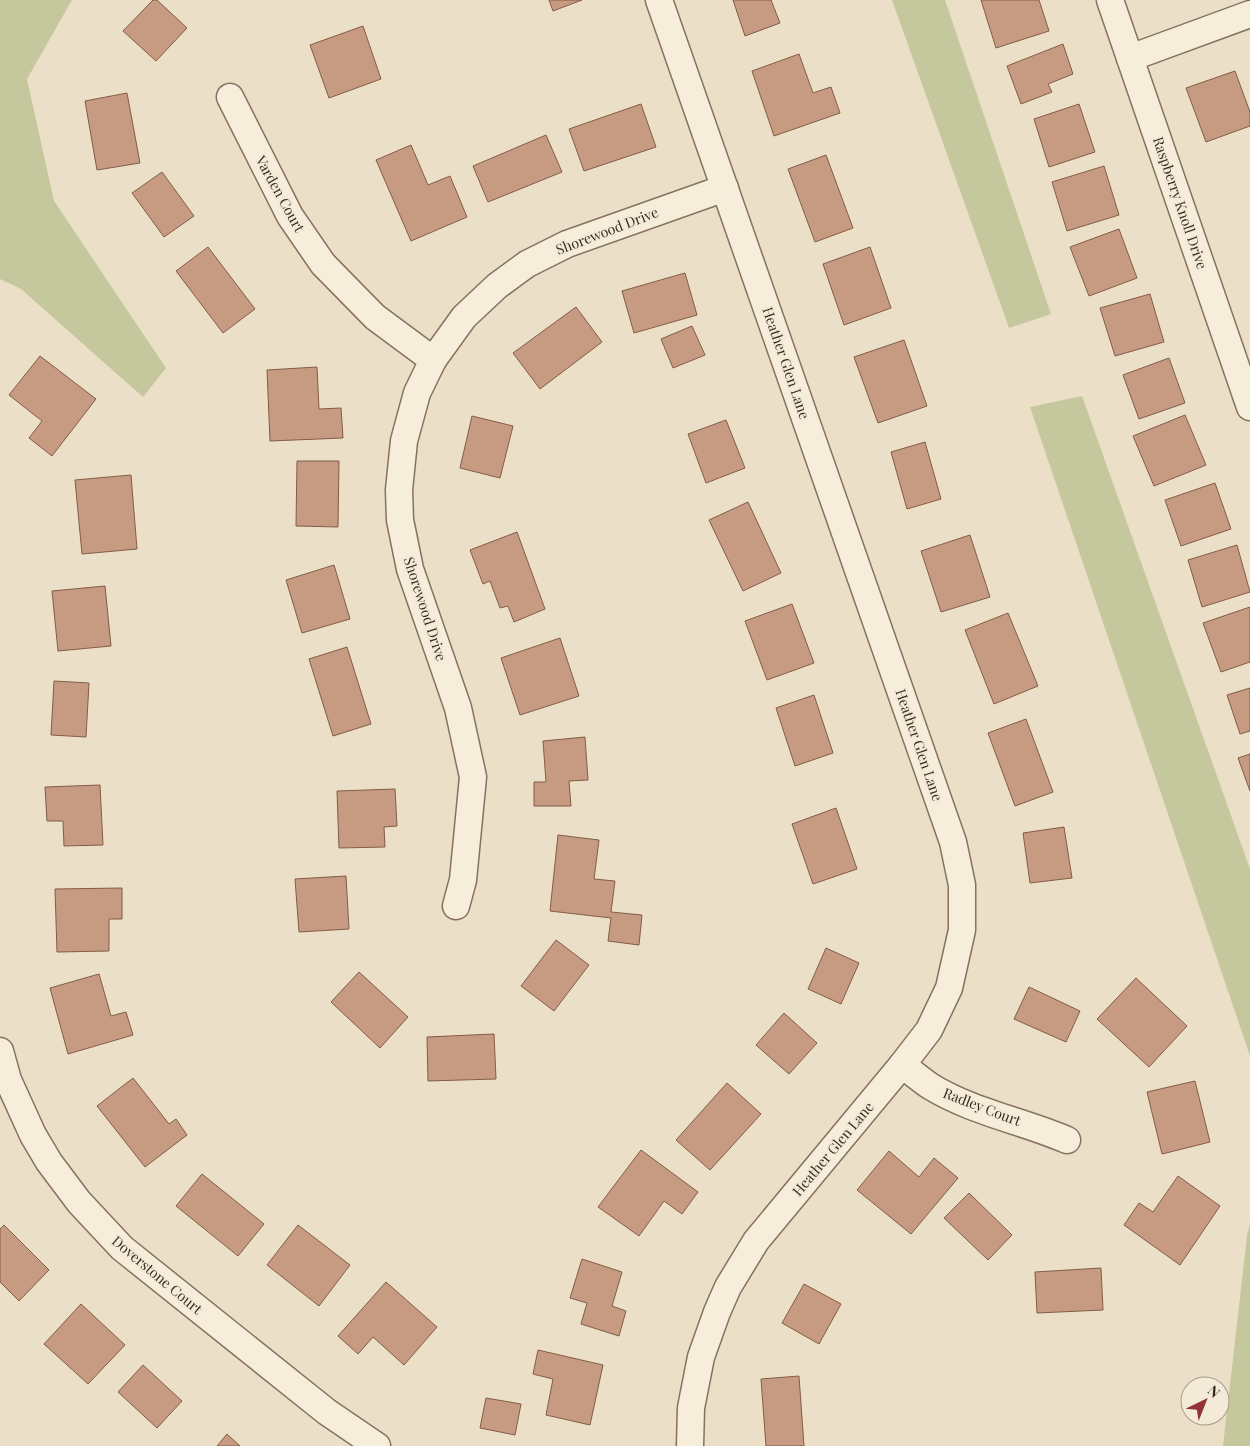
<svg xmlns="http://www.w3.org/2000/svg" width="1250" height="1446" font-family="'Playfair Display',serif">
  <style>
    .green { fill: #c5c89d }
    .building { fill: #c69b81; stroke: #835c46 }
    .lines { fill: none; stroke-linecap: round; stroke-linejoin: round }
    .street-casing { stroke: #86725f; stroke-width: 29 }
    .street { stroke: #f6eddb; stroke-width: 26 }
    .labels { text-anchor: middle; stroke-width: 4.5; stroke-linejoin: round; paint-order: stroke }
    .street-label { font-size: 14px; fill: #372b21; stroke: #f3ead7 }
  </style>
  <rect width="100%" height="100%" fill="#ebdfc8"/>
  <g class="green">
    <path d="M 0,0 L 72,0 L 27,79 L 54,201 L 166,368 L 143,397 L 21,289 L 0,279 Z"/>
    <path d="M 892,0 L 945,0 L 1051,314 L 1009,328 Z"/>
    <path d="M 1082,396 L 1250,869 L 1250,1056 L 1030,407 Z"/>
    <path d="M 1250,1223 L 1250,1446 L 1223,1446 L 1247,1236 Z"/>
  </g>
  <g class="building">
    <path d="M 153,0 L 157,0 L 187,28 L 156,61 L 123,31 Z"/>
    <path d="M 549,0 L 582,0 L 553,11 Z"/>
    <path d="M 733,0 L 771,0 L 780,23 L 745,36 Z"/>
    <path d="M 981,0 L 1039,0 L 1049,31 L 996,48 Z"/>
    <path d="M 363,26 L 381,79 L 329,98 L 310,45 Z"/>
    <path d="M 1063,44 L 1073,74 L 1048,84 L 1052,92 L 1021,104 L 1007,66 Z"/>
    <path d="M 799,54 L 813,93 L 831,87 L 840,113 L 774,136 L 752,71 Z"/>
    <path d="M 1235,71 L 1250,112 L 1250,126 L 1206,142 L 1186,88 Z"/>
    <path d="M 127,93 L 140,163 L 97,170 L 85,101 Z"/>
    <path d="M 641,104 L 656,147 L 584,171 L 569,129 Z"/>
    <path d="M 1079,104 L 1095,152 L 1049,167 L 1034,119 Z"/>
    <path d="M 546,135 L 562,172 L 488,202 L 473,166 Z"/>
    <path d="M 411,145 L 428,185 L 450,176 L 467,217 L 411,241 L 376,160 Z"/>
    <path d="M 826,155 L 853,228 L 815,242 L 788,169 Z"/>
    <path d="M 1104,166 L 1119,215 L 1067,231 L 1052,182 Z"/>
    <path d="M 162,172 L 194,216 L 164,237 L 132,193 Z"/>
    <path d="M 1119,229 L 1137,278 L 1089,296 L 1070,247 Z"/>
    <path d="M 208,247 L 255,309 L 223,333 L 176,271 Z"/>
    <path d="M 870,247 L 891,308 L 844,325 L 823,264 Z"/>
    <path d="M 685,273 L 697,315 L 634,333 L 622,291 Z"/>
    <path d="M 1150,294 L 1164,342 L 1115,356 L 1100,308 Z"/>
    <path d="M 576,307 L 602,342 L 540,389 L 513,353 Z"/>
    <path d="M 692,326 L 705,355 L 673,368 L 661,339 Z"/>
    <path d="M 904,340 L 927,406 L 878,423 L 854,357 Z"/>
    <path d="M 40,356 L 96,399 L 52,456 L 29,438 L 42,421 L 9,395 Z"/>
    <path d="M 1169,358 L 1185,403 L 1139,419 L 1123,375 Z"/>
    <path d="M 317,367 L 319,409 L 341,408 L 343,438 L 270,441 L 267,370 Z"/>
    <path d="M 1185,415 L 1206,465 L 1154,486 L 1133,436 Z"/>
    <path d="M 472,416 L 513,426 L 500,478 L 460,468 Z"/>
    <path d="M 726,420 L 745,468 L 706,483 L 688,434 Z"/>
    <path d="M 925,442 L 941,499 L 907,509 L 891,452 Z"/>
    <path d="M 297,461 L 339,461 L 338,527 L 296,526 Z"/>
    <path d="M 131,475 L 137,549 L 82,554 L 75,480 Z"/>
    <path d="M 1215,483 L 1231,529 L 1181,546 L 1165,500 Z"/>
    <path d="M 748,502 L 781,573 L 743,591 L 709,520 Z"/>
    <path d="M 517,532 L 545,609 L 514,622 L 508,606 L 500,608 L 490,581 L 483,584 L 470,550 Z"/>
    <path d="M 970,535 L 990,597 L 941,612 L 921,551 Z"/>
    <path d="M 1237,545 L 1250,592 L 1202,607 L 1188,560 Z"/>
    <path d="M 334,565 L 350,619 L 302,633 L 286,580 Z"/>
    <path d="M 105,586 L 111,646 L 58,651 L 52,591 Z"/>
    <path d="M 792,604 L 814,663 L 767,680 L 745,621 Z"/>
    <path d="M 1250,607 L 1250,662 L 1221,672 L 1203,623 Z"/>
    <path d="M 1008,613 L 1038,686 L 994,704 L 965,630 Z"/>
    <path d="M 560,638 L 579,696 L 520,715 L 501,658 Z"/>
    <path d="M 347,647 L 371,724 L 333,736 L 309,659 Z"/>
    <path d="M 54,681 L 89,683 L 86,737 L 51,735 Z"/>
    <path d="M 1250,688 L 1250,731 L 1240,734 L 1227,695 Z"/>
    <path d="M 814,695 L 833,753 L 795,766 L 776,708 Z"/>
    <path d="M 1026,719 L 1053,792 L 1015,806 L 988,733 Z"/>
    <path d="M 585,737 L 588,780 L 569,781 L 571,806 L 534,806 L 534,782 L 546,782 L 543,741 Z"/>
    <path d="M 1250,754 L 1250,791 L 1238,758 Z"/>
    <path d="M 100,785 L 103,845 L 64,846 L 63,821 L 47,821 L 45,787 Z"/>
    <path d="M 395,789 L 397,826 L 384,827 L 385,847 L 339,848 L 337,791 Z"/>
    <path d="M 836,808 L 857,869 L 813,884 L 792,824 Z"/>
    <path d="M 1064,827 L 1072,878 L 1030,883 L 1023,833 Z"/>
    <path d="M 558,835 L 599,840 L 594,879 L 615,881 L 611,912 L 642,915 L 639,945 L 608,941 L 611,918 L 550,911 Z"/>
    <path d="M 346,876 L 349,929 L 299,932 L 295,879 Z"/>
    <path d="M 122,888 L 122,919 L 109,919 L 109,951 L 57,952 L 55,889 Z"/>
    <path d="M 556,940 L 589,965 L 554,1011 L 521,986 Z"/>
    <path d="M 826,948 L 859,963 L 841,1004 L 808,989 Z"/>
    <path d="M 359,972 L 408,1017 L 380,1048 L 331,1002 Z"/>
    <path d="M 99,974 L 111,1016 L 126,1012 L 133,1035 L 68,1054 L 50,988 Z"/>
    <path d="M 1136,978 L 1187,1026 L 1149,1067 L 1097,1019 Z"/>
    <path d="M 1029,987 L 1080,1011 L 1066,1042 L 1014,1019 Z"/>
    <path d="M 784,1013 L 817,1043 L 789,1074 L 756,1045 Z"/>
    <path d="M 494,1034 L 496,1079 L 428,1081 L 427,1037 Z"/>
    <path d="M 133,1078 L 169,1124 L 176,1119 L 187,1135 L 145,1167 L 97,1106 Z"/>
    <path d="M 1195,1081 L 1210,1142 L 1162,1154 L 1147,1092 Z"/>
    <path d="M 727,1083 L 761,1114 L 710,1170 L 676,1140 Z"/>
    <path d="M 641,1150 L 698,1192 L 682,1214 L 664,1201 L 639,1236 L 598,1207 Z"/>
    <path d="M 889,1151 L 919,1177 L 934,1158 L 958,1178 L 911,1234 L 857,1190 Z"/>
    <path d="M 202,1174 L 264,1224 L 238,1256 L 176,1206 Z"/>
    <path d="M 1178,1176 L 1220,1206 L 1180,1265 L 1124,1225 L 1139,1203 L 1153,1212 Z"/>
    <path d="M 969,1193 L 1012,1235 L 988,1260 L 944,1218 Z"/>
    <path d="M 4,1225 L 49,1270 L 19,1301 L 0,1282 L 0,1229 Z"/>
    <path d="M 298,1225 L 350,1265 L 319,1306 L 267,1265 Z"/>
    <path d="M 582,1259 L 622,1272 L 612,1306 L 626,1311 L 619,1336 L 581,1324 L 587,1303 L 570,1298 Z"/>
    <path d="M 1101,1268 L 1103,1310 L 1037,1313 L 1035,1272 Z"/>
    <path d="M 386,1282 L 437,1327 L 404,1365 L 373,1337 L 358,1354 L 338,1336 Z"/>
    <path d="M 804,1284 L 841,1304 L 819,1344 L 782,1323 Z"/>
    <path d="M 81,1304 L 125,1345 L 88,1384 L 44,1344 Z"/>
    <path d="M 538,1350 L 603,1365 L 590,1425 L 546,1415 L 553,1379 L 533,1374 Z"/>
    <path d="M 143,1365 L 182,1401 L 157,1428 L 118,1392 Z"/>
    <path d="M 799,1376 L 804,1446 L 766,1446 L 761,1379 Z"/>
    <path d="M 486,1398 L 521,1404 L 515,1435 L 480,1428 Z"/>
    <path d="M 227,1434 L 240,1446 L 217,1446 Z"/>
  </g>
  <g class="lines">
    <g class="street-casing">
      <g id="street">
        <path d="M 659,0 L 953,842 L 962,885 L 962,930 L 949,988 L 929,1030 L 902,1065 L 756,1241 L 728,1287 L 717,1312 L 701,1357 L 691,1408 L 690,1446"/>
        <path d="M 1110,0 L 1250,407"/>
        <path d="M 1130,58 L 1250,14"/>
        <path d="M 230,97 L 290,216 L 323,264 L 375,317 L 433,360"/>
        <path d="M 456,906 L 463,880 L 473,777 L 458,708 L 410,569 L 400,520 L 399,490 L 404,441 L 417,393 L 433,360 L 464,317 L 497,286 L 527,264 L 567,244 L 725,188"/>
        <path d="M 0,1051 L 8,1080 L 33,1135 L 49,1162 L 79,1202 L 122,1248 L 327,1412 L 377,1446"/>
        <path d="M 902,1065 C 912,1072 921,1080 930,1086 C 972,1112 1023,1121 1067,1140"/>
      </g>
    </g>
    <use href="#street" class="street"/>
  </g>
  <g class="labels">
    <g class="street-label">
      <text transform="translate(280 194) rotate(61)" y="5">Varden Court</text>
      <text transform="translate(1180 203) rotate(71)" y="5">Raspberry Knoll Drive</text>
      <text transform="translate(607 231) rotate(-21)" y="5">Shorewood Drive</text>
      <text transform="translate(786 363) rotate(71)" y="5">Heather Glen Lane</text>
      <text transform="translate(425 609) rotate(72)" y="5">Shorewood Drive</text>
      <text transform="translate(919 745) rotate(71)" y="5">Heather Glen Lane</text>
      <text transform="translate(982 1107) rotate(21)" y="5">Radley Court</text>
      <text transform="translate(833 1149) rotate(-50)" y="5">Heather Glen Lane</text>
      <text transform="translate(157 1275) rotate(40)" y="5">Doverstone Court</text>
    </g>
  </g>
  <g transform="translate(1205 1401) rotate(43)"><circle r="24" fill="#f3ead7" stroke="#a89e8e"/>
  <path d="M0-4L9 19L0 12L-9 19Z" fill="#903438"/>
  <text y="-8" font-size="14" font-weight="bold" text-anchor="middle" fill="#372b21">N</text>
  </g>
</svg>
